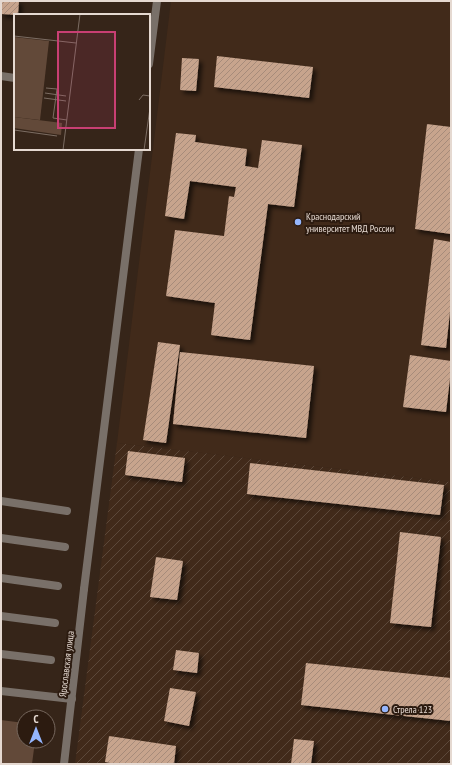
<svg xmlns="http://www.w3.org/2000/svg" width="452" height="765" font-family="'PT Sans Narrow',sans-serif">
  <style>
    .built { fill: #412a1a }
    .industrial { fill: url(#industrial-furrows) }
    .green { fill: #624939 }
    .building { fill: url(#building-hatch); filter: url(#shadow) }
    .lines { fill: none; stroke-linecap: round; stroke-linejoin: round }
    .lane { stroke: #797069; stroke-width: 8 }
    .street { stroke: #797069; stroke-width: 8 }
    .poi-dot { fill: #95b6fd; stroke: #2c1b10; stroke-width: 1.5 }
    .labels { text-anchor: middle; stroke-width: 4; stroke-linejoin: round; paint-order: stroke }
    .poi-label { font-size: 10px; fill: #e5d9d1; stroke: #2c1b10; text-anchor: start }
    .street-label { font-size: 10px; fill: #e5d9d1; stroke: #2c1b10 }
    .inset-road { fill: none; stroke: #7c6d63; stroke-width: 1 }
    .view { fill: #c93f73; fill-opacity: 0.15; stroke: #c93f73; stroke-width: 2 }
    .inset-edge { fill: none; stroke: #e5d9d1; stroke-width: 2 }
  </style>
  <defs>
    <pattern id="industrial-furrows" width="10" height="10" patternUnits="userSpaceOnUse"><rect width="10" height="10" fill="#412a1a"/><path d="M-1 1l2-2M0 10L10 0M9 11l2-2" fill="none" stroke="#5c483a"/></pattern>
    <pattern id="building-hatch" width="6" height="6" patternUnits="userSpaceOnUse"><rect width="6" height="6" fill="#c7a48d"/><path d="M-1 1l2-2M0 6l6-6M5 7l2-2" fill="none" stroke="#a68b7a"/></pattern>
    <filter id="shadow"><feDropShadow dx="3.5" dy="3.5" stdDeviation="2" flood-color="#0009"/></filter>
  </defs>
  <rect width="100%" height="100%" fill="#362519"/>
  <path class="built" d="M 171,1 L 451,1 L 451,482 L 117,443 Z"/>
  <path class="industrial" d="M 117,443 L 451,482 L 451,764 L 75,764 Z"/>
  <path class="green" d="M 1,720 L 24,723 L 24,741 L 35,741 L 32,764 L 1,764 Z"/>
  <g class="building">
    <path d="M 1,1 L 19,1 L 18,15 L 1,14 Z"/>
    <path d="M 217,56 L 313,67 L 309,98 L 214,87 Z"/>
    <path d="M 182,58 L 199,59 L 196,91 L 180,90 Z"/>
    <path d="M 427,124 L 451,127 L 451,234 L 415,229 Z"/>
    <path d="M 176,133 L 196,135 L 195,142 L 247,149 L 245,166 L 258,168 L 262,140 L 302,145 L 294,207 L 268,204 L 250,340 L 211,335 L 215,303 L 166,296 L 175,230 L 224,236 L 229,196 L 234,197 L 236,187 L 190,181 L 184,219 L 165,216 Z"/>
    <path d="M 434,239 L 451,242 L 451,303 L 446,348 L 421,345 Z"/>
    <path d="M 158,342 L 180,345 L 166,443 L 143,440 Z"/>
    <path d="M 180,352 L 314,366 L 306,438 L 173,424 Z"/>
    <path d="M 410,355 L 451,361 L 451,370 L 446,412 L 403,407 Z"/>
    <path d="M 128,451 L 185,458 L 182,482 L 125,475 Z"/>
    <path d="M 250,463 L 444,485 L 440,515 L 247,494 Z"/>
    <path d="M 400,532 L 441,537 L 431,627 L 390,623 Z"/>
    <path d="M 156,557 L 183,561 L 177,600 L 150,597 Z"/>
    <path d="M 176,650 L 199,653 L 197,673 L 173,670 Z"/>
    <path d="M 306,663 L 451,678 L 451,721 L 301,705 Z"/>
    <path d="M 170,688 L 196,692 L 189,726 L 164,721 Z"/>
    <path d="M 109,736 L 176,746 L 174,764 L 116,764 L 105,762 Z"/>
    <path d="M 294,739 L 314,741 L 311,764 L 291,764 Z"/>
  </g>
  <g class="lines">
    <g class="lane">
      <path d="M 149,64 L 157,1"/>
      <path d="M 1,76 L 15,78"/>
      <path d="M 1,501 L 67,511"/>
      <path d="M 1,538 L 65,547"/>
      <path d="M 1,578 L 58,586"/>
      <path d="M 84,589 L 139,149"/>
      <path d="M 1,616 L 55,623"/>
      <path d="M 1,654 L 51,660"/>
      <path d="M 1,691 L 72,699"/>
    </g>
    <path class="street" d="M 64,764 L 84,589"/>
  </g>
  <g class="poi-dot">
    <circle cx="298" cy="222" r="4"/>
    <circle cx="385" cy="709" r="4"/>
  </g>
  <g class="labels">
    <g class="poi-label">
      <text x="306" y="220">Краснодарский<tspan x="306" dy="12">университет МВД России</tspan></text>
      <text x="393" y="713">Стрела 123</text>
    </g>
    <g class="street-label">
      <text transform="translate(66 664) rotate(-83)" y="4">Ярославская улица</text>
    </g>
  </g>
  <g transform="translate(14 14)">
    <rect width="136" height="136" fill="#362519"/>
    <path d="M 0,103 L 48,109 L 47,121 L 0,114 Z" fill="#624939"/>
    <path d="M 0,23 L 35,27 L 26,106 L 0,103 Z" fill="#624939"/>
    <path class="inset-road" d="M 0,22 L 62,29M 32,74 L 43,75 L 39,104 L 53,106M 31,79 L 52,82M 30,84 L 52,87M 125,86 L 129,81 L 136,82M 0,116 L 43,122M 49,136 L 66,0M 130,136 L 136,94"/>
    <path class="view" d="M 44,18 L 101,18 L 101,114 L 44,114 Z"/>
    <rect width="136" height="136" class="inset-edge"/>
  </g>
  <rect width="452" height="765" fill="none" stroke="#e5d9d1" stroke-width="4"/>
  <g transform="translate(36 729)"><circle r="19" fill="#2c1b10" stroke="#76675d"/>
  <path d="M0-3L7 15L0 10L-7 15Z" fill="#95b6fd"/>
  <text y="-6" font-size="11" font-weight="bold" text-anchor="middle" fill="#e5d9d1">С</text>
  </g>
</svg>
